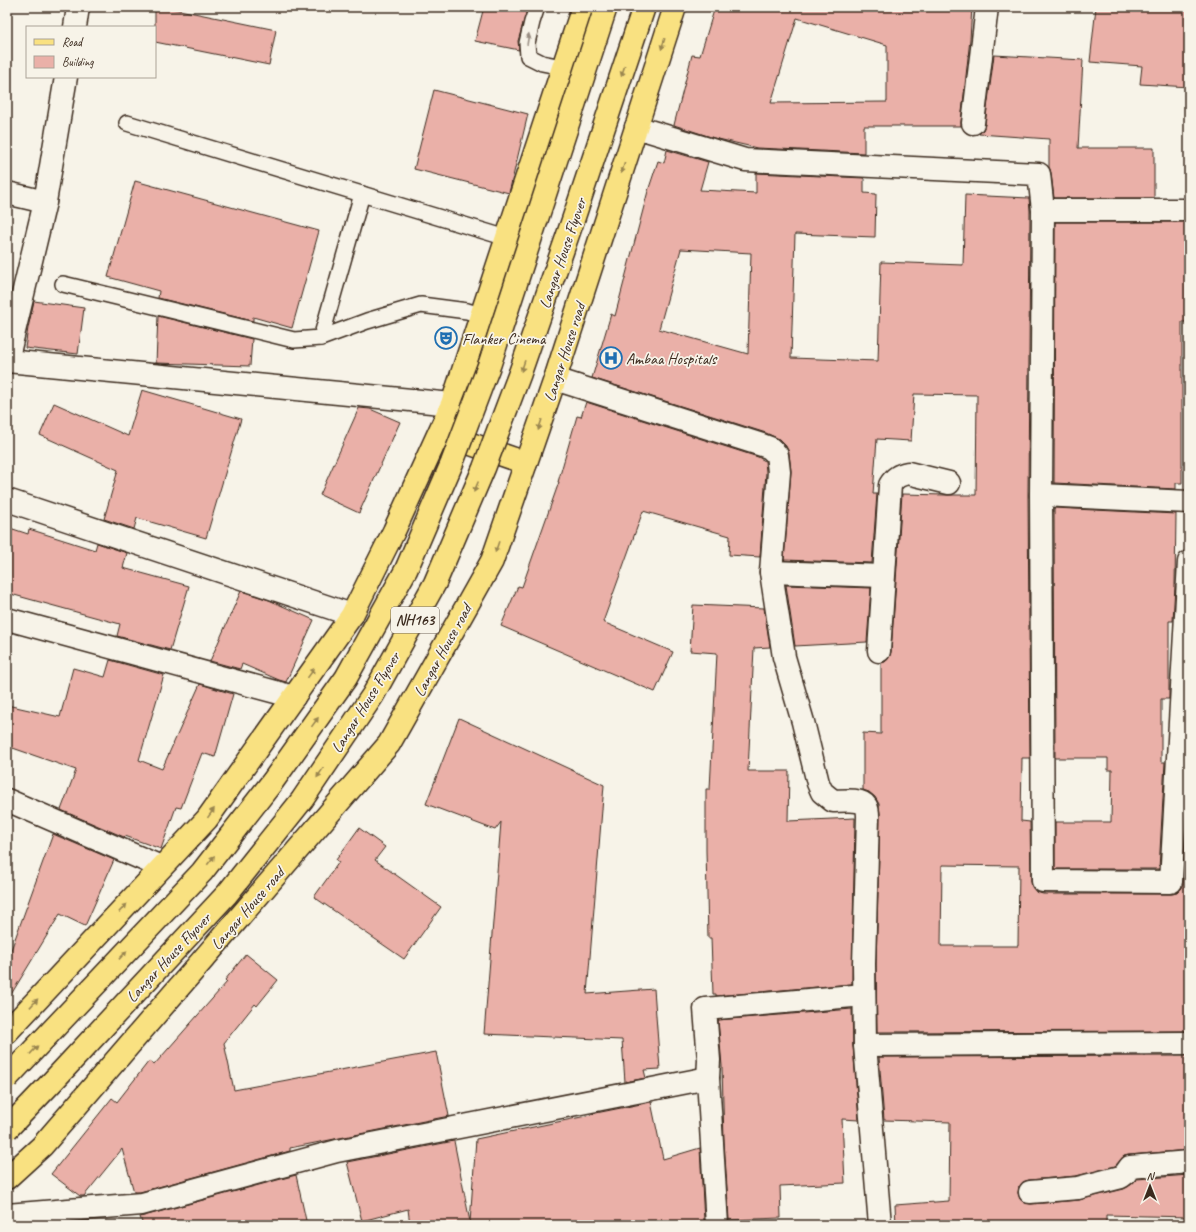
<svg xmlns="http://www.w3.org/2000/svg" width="1196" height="1232" font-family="Caveat,sans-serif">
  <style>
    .building { fill: #eab0a8; stroke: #3b2a1e; fill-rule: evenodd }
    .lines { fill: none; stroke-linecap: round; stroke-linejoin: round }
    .service-casing { stroke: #3b2a1e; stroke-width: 18 }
    .minor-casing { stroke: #3b2a1e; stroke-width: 25 }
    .primary-casing { stroke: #3b2a1e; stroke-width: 25 }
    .service { stroke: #f7f3e8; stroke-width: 15 }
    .minor { stroke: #f7f3e8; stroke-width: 22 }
    .primary { stroke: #f9e181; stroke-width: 22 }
    .trunk-bridge-casing { stroke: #3b2a1e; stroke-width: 25; stroke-linecap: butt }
    .trunk-bridge { stroke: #f9e181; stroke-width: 22 }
    .oneway { fill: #998e83 }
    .oneway2 { fill: #9a8650 }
    .labels { text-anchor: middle; stroke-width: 3.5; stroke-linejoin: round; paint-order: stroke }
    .shield { fill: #f7f3e8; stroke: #73665b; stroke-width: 1 }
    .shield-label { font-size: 15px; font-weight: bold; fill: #3b2a1e }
    .street-label { font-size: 16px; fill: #3b2a1e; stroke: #f7f3e8 }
    .poi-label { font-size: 16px; fill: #3b2a1e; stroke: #f7f3e8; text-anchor: start }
  </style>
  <rect width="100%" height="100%" fill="#f7f3e8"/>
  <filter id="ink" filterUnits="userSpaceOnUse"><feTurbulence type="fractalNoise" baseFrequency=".025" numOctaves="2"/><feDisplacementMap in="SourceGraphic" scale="8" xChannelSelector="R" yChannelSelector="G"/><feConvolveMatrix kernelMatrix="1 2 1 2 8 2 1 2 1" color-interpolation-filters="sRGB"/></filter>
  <g filter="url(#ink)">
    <g class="building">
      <path d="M 155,7 L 165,7 L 276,30 L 269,65 L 155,42 Z"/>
      <path d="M 484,7 L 528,7 L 518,41 L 519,50 L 475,41 Z"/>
      <path d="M 715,7 L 972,7 L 970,39 L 961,122 L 961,126 L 864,126 L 864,153 L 757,148 L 714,138 L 674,125 L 692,55 L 700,56 ZM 797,18 L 887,45 L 887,102 L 771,103 Z"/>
      <path d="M 1096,7 L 1189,7 L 1189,87 L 1140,84 L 1142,66 L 1090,62 Z"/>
      <path d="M 994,55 L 1083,60 L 1078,148 L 1154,148 L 1154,198 L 1054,198 L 1051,173 L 1049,167 L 1049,139 L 979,134 L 983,130 L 985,124 Z"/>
      <path d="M 434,90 L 528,114 L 509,193 L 414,169 Z"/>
      <path d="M 667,150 L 708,162 L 700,190 L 756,193 L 756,173 L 864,178 L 864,193 L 876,194 L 875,237 L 795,234 L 791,358 L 878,361 L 881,262 L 963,265 L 965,195 L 1029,198 L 1030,211 L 1028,495 L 1030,758 L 1022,758 L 1021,821 L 1030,822 L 1031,881 L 1032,887 L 1036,892 L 1043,894 L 1171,894 L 1177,893 L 1182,888 L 1183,883 L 1189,785 L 1189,1031 L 877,1032 L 876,964 L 880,814 L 879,804 L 875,797 L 869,792 L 863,790 L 863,733 L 881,734 L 881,663 L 885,662 L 889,658 L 891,652 L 902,494 L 946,495 L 976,495 L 977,395 L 914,394 L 911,441 L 877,439 L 873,494 L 877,494 L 872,563 L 784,560 L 791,471 L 789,453 L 786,446 L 779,439 L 766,433 L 592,378 L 611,314 L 615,316 L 648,191 L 658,161 L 664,163 ZM 681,249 L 751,253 L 748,354 L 659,329 ZM 942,865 L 1019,866 L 1018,946 L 941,946 Z"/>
      <path d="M 135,181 L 319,231 L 292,328 L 253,317 L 253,321 L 158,298 L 159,291 L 108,277 Z"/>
      <path d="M 1055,222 L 1187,222 L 1186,322 L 1182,322 L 1182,483 L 1176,483 L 1176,489 L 1054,483 Z"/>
      <path d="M 34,301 L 84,308 L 78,354 L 25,348 L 28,328 Z"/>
      <path d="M 158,316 L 252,339 L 250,366 L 156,363 Z"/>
      <path d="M 142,390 L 241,419 L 206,538 L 137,518 L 134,529 L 104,519 L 118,470 L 40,435 L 54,403 L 128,436 Z"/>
      <path d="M 586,402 L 758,457 L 765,461 L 766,472 L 760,557 L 729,555 L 730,536 L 643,511 L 603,622 L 673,652 L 655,692 L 501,626 L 518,586 L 522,587 L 559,482 L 558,482 L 577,416 L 581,417 Z"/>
      <path d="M 359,408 L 370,409 L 400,422 L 359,513 L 320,495 Z"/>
      <path d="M 1054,508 L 1176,514 L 1175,585 L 1173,621 L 1169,621 L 1169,699 L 1161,699 L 1161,762 L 1165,762 L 1159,869 L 1055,869 L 1055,822 L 1111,822 L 1112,770 L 1108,770 L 1108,758 L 1055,758 Z"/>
      <path d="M 7,527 L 28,534 L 29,529 L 95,550 L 97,543 L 127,553 L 123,568 L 189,586 L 170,650 L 117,636 L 120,624 L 7,593 Z"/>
      <path d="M 786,585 L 871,588 L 867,642 L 795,646 Z"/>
      <path d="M 241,591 L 269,600 L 314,620 L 286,682 L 279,680 L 242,664 L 240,669 L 210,661 Z"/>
      <path d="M 693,605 L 764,608 L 770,647 L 754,648 L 748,771 L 789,771 L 788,821 L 855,818 L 852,984 L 716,996 L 716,994 L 713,994 L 711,938 L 708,938 L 706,850 L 706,789 L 710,789 L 717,653 L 690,651 Z"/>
      <path d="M 110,660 L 164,675 L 139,760 L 162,769 L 200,684 L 233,694 L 215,757 L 202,753 L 181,808 L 176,807 L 161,849 L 125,836 L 124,837 L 61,810 L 76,770 L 7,746 L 7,705 L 60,717 L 73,668 L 105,677 Z"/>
      <path d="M 459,718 L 604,785 L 587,994 L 654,989 L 660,1069 L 644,1070 L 646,1078 L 625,1082 L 622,1040 L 484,1034 L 501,822 L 495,830 L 426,804 Z"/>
      <path d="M 359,828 L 385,847 L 375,860 L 441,907 L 404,959 L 314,897 L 339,862 L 336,860 Z"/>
      <path d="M 53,834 L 114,860 L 85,926 L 60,914 L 7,1001 L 7,961 Z"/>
      <path d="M 246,954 L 278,980 L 257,1006 L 255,1004 L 224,1043 L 234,1090 L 436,1052 L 449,1116 L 290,1148 L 290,1151 L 140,1192 L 134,1192 L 122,1149 L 84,1196 L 80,1196 L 51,1174 L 112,1098 L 117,1102 L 149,1061 L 154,1065 L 227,982 L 225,980 Z"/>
      <path d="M 852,1009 L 853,1046 L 859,1120 L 842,1119 L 845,1183 L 780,1186 L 781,1218 L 729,1220 L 724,1141 L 722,1066 L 718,1020 Z"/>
      <path d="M 1189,1056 L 1189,1150 L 1129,1155 L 1124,1156 L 1115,1166 L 1076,1176 L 1029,1180 L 1023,1182 L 1019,1187 L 1018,1193 L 1020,1199 L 1025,1203 L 1031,1204 L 1079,1200 L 1124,1189 L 1132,1184 L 1137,1179 L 1189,1175 L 1189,1217 L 1106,1215 L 1106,1225 L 896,1225 L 895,1205 L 949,1201 L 950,1122 L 884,1120 L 879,1057 Z"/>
      <path d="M 651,1102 L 663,1159 L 700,1148 L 704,1221 L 703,1221 L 703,1225 L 410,1225 L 408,1209 L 362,1221 L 347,1162 L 454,1141 L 470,1222 L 476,1139 L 591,1115 L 591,1114 Z"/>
      <path d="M 296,1175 L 307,1225 L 143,1225 L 140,1217 Z"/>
    </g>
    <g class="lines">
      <g class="service-casing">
        <g id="service">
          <path d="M 537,7 L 532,22 L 527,43 L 528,56 L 542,63 L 562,67"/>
          <path d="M 127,123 L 507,238"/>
          <path d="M 63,284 L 294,340 L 321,338 L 367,321 L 421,305 L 467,311 L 481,315"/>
          <path d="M 321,338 L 362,194"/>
        </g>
      </g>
      <g class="minor-casing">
        <g id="minor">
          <path d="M 75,27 L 78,7"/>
          <path d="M 973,123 L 987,7"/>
          <path d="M 636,127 L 745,160 L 1039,174 L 1043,210 L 1189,210"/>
          <path d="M 7,193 L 45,202"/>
          <path d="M 1043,210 L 1041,495 L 1043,881 L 1171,882 L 1189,562"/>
          <path d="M 7,361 L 452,404"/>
          <path d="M 7,361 L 45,202 L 66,77"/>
          <path d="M 555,379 L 762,445 L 770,448 L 777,455 L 778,463 L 779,472 L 771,572 L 784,657 L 803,722 L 818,783 L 822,792 L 833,801 C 841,801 861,798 866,806 C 867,808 868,813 868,816 L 864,964 L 865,1045 L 880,1225"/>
          <path d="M 1041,495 L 1189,502"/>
          <path d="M 7,500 L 352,615"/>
          <path d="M 771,572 L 883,576"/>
          <path d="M 7,619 L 294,697"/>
          <path d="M 879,651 L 890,485 C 895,477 899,475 908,473 L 949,483"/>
          <path d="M 7,800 L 161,867"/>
          <path d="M 865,1045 L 1189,1043"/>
          <path d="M 1030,1192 L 1078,1188 L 1121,1177 L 1125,1174 L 1130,1167 L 1189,1162"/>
          <path d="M 7,1215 L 142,1204 L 337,1151 L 708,1078"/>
          <path d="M 717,1225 L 708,1078 L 709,1060 L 705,1009 L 864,995"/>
        </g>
      </g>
      <g class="primary-casing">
        <g id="primary">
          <path d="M 442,434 L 526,463"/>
          <path d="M 7,1032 L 207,819 L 352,615 L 394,531 L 452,404 L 583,7"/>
          <path d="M 7,1178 L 42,1146 L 389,744 L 492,561 L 555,379 L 675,7"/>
        </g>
      </g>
      <use href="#service" class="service"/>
      <use href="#minor" class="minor"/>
      <use href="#primary" class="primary"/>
      <g class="trunk-bridge-casing">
        <g id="trunk-bridge">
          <path d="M 7,1078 L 202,872 L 273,781 L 346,678 L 406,570 L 452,463 L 490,363 L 606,7"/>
          <path d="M 7,1129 L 52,1082 L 227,894 L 302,800 L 373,695 L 435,583 L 484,468 L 520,373 L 573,220 L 644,7"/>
        </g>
      </g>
      <use href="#trunk-bridge" class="trunk-bridge"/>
    </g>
    <defs><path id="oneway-solid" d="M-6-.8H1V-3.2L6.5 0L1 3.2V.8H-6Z"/></defs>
    <use class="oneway" href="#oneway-solid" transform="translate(528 39) rotate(-81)"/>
    <g class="oneway2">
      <use href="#oneway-solid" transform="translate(663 44) rotate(108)"/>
      <use href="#oneway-solid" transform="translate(623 71) rotate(108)"/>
      <use href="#oneway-solid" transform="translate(623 168) rotate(108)"/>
      <use href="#oneway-solid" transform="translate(523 366) rotate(109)"/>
      <use href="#oneway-solid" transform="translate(540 425) rotate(109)"/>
      <use href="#oneway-solid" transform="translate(476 487) rotate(113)"/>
      <use href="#oneway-solid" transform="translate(497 547) rotate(109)"/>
      <use href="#oneway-solid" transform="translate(311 673) rotate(-54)"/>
      <use href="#oneway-solid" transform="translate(315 722) rotate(-54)"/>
      <use href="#oneway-solid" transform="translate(320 773) rotate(124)"/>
      <use href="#oneway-solid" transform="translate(211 813) rotate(-54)"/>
      <use href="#oneway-solid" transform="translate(211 860) rotate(-52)"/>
      <use href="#oneway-solid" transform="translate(123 908) rotate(-47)"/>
      <use href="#oneway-solid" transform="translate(123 955) rotate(-47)"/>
      <use href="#oneway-solid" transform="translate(34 1003) rotate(-47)"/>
      <use href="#oneway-solid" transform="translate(34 1050) rotate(-47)"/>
    </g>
  </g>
  <defs>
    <g id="theatre-ring" transform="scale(1.15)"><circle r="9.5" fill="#f7f3e8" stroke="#1f6fb2" stroke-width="1.5"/><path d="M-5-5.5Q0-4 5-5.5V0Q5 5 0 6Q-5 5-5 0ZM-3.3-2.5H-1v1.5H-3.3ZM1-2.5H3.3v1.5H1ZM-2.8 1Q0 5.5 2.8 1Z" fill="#1f6fb2"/></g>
    <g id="hospital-ring" transform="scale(1.15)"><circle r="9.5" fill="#f7f3e8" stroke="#1f6fb2" stroke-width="1.5"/><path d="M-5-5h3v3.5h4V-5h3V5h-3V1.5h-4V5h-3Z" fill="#1f6fb2"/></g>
  </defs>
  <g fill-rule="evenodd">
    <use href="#theatre-ring" x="446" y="338"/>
    <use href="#hospital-ring" x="611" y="358"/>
  </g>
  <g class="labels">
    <rect class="shield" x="391" y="607" width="48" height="26" rx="3"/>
    <g class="shield-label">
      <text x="415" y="625">NH163</text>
    </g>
    <g class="street-label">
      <text transform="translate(562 253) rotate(-71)" y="6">Langar House Flyover</text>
      <text transform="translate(564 352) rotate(-72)" y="6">Langar House road</text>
      <text transform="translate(442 650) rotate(-61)" y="6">Langar House road</text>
      <text transform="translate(365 702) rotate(-58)" y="6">Langar House Flyover</text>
      <text transform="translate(247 908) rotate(-49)" y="6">Langar House road</text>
      <text transform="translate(168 957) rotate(-47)" y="6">Langar House Flyover</text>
    </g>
    <g class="poi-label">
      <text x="462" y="344">Flanker Cinema</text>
      <text x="626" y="364">Ambaa Hospitals</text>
    </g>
  </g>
  <rect width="1196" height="1232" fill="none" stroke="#f7f3e8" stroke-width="24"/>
  <rect x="12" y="12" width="1172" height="1208" fill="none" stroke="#3b2a1e" stroke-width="1.5" filter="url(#ink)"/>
  <rect x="26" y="26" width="130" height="52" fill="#f7f3e8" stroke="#aca397"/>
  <rect x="34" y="39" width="20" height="6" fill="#f9e181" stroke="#aca397"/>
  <text x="62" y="46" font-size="12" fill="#3b2a1e">Road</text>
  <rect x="34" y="56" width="20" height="12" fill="#eab0a8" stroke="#aca397"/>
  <text x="62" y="66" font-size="12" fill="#3b2a1e">Building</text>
  <g transform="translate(1150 1186)" stroke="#f7f3e8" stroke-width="3" paint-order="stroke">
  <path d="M0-3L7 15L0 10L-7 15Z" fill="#3b2a1e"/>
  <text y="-6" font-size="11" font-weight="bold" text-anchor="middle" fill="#3b2a1e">N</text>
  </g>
</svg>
